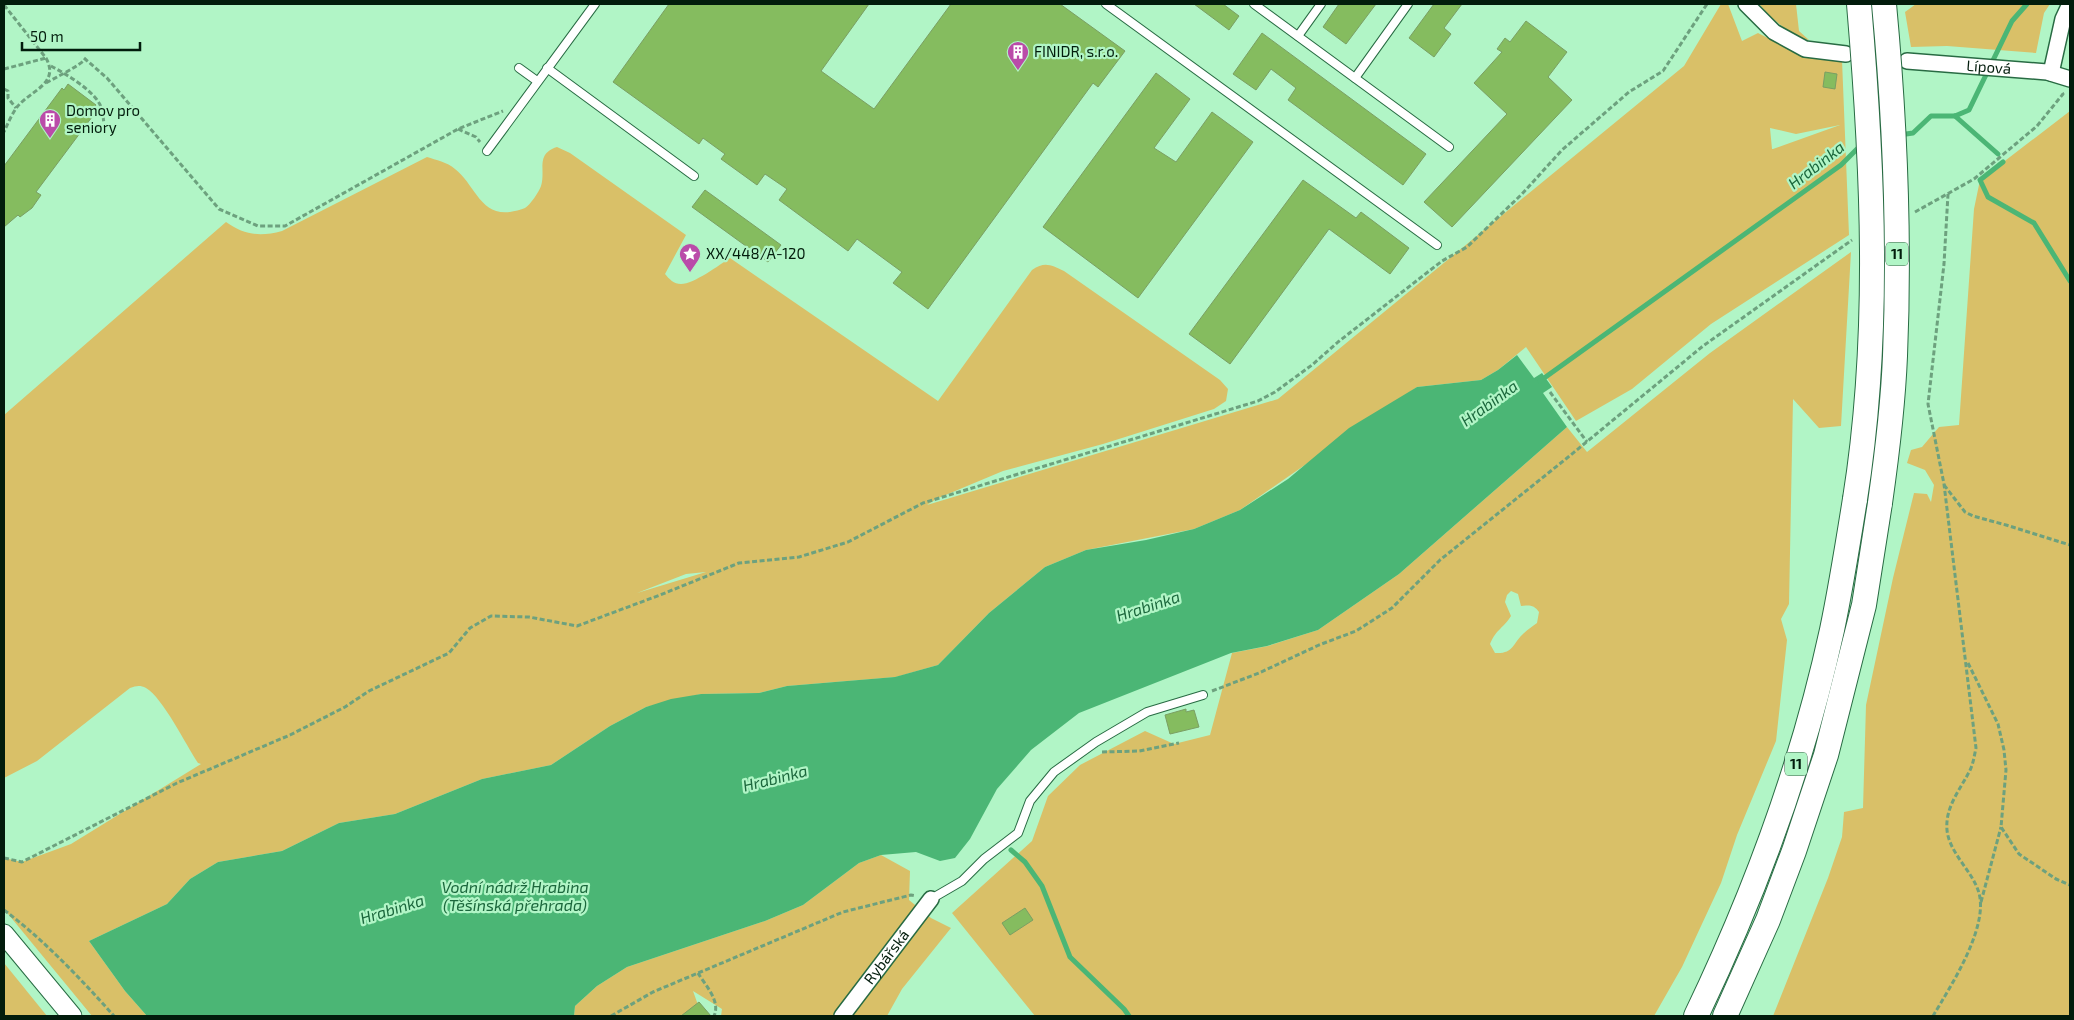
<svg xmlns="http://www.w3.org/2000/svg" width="2074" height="1020" font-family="'Exo 2',sans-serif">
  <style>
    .green { fill: #d9c068; fill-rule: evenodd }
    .water { fill: #4bb675 }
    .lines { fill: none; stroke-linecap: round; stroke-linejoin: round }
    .stream { stroke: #4bb675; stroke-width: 5 }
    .building { fill: #85bc5f; stroke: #7a9f63 }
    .service-casing { stroke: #286b43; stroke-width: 10 }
    .minor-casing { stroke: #286b43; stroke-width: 18 }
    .tertiary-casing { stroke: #286b43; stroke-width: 21 }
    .trunk-casing { stroke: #286b43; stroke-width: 26 }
    .path { stroke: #6da17e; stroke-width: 3; stroke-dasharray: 5 2.5; stroke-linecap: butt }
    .service { stroke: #fff; stroke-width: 8 }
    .minor { stroke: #fff; stroke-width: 15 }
    .tertiary { stroke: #fff; stroke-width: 19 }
    .trunk { stroke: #fff; stroke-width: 24 }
    .trunk-bridge-casing { stroke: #286b43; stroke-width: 26; stroke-linecap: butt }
    .trunk-bridge { stroke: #fff; stroke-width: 24 }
    .labels { text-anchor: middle; stroke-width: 4.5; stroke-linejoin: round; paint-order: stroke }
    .shield { fill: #b1f5c6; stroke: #365d44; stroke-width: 1 }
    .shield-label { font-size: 14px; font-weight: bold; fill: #021c0c }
    .poi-label { font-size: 15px; fill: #021c0c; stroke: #b1f5c6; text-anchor: start }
    .street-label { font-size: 15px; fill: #021c0c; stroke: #b1f5c6 }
    .water-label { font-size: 16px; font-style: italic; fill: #1b673c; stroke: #b1f5c6 }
  </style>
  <rect width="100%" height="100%" fill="#b1f5c6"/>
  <g class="green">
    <path d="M 1721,4 L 1728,4 L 1742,41 L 1758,33 L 1795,52 L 1842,60 L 1849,235 L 1711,324 L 1632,389 L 1576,421 L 1526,347 L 1498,370 L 1481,380 L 1417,387 L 1240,510 L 1194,529 L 1086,550 L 1045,567 L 989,613 L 938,665 L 896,677 L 787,686 L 759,693 L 701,694 L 646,707 L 610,726 L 551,765 L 482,779 L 395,814 L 339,823 L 282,851 L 218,862 L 190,879 L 167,904 L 89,941 L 125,991 L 147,1016 L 92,1016 L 4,909 L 4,858 L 22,862 L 71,844 L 201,764 L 198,763 C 186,745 163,698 146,688 C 140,685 136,686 130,688 L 37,761 L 4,778 L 4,415 L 226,222 C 244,235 260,237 282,231 L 427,157 C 436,160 447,162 455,169 C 474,183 480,216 510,212 C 514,211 521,210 525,208 C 530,205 539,192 541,186 C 546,170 535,154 557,147 L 570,153 L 686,235 L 665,274 C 669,279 674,284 681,284 C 694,284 719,265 730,258 L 938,401 L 1032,270 C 1045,261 1051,265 1064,271 L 1220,380 L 1228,389 L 1226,401 L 1214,409 L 1103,444 L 1003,471 L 936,499 L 927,505 L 1278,399 L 1684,66 ZM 1840,125 L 1773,149 L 1772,149 L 1770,128 L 1796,134 ZM 706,572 L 637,593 L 686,574 Z"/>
    <path d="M 1759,4 L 1796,4 L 1799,31 L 1809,40 C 1792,38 1770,17 1759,4 Z"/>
    <path d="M 1916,4 L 2050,4 L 2044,13 L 2036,53 L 1947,46 L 1911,47 L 1905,12 Z"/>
    <path d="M 2070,111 L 2070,1016 L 1773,1016 L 1828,878 L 1842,837 L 1844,812 L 1863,808 L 1866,705 L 1893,578 L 1914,493 L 1927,494 L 1931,502 L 1934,485 L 1925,470 L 1907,463 L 1911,450 L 1922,447 L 1939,427 L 1959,425 L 1974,209 L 1980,180 Z"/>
    <path d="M 1851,252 L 1841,426 L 1819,428 L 1793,399 L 1789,604 L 1781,619 L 1787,640 L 1776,741 L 1737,835 L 1721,883 L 1682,967 L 1654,1016 L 1035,1016 L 952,913 L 1032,841 L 1048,796 L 1080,765 L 1145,731 L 1174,744 L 1210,735 L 1232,653 L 1268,646 L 1318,630 L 1399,574 L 1567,427 L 1587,452 L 1710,353 ZM 1511,591 L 1518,594 L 1521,606 C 1530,605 1534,605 1539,612 L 1537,623 C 1533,626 1528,629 1524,633 C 1512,644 1514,654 1495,653 L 1490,644 C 1497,628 1503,629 1511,616 L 1505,602 L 1507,595 Z"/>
    <path d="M 881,855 L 910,871 L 909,900 L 931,918 L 951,928 L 902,989 L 887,1016 L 721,1016 L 722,1009 L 693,991 L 702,1016 L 574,1016 L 575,1006 L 597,986 L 627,967 L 765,921 L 803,905 L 859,863 Z"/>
    <path d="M 4,963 L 47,1016 L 4,1016 Z"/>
  </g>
  <path class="water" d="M 1517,355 L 1534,378 L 1542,373 L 1552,387 L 1543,393 L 1567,427 L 1399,574 L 1318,630 L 1267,646 L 1231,653 L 1079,713 L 1031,750 L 997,789 L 970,839 L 955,858 L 940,861 L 916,852 L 881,855 L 859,863 L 803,905 L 765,921 L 627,967 L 597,986 L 575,1006 L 574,1016 L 147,1016 L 125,991 L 89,941 L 167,904 L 190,879 L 218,862 L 282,851 L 339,823 L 395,814 L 482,779 L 551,765 L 610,726 L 646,707 L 671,699 L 701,694 L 759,693 L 787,686 L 895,677 L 938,665 L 989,613 L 1045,567 L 1086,550 L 1146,540 L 1194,529 L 1240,510 L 1288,479 L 1349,428 L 1417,387 L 1481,380 L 1498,370 Z"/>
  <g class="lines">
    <g class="stream">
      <path d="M 1955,116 L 1998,154"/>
      <path d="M 1899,135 L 1913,133 L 1931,116 L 1955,116 L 1969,110 L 2012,21 L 2027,4"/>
      <path d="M 2003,162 L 1980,180 L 1988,197 L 2034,223 L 2070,281"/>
      <path d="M 1540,381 L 1841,165 L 1861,145"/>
      <path d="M 1011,850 L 1025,862 L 1042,886 L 1070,957 L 1124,1009 L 1129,1016"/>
    </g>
  </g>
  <g class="building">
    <path d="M 669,4 L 869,4 L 821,71 L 874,109 L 951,4 L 1060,4 L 1125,51 L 1098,87 L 1093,83 L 928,309 L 893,283 L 902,272 L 857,239 L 848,251 L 779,200 L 787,189 L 765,174 L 757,185 L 721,159 L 725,154 L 703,138 L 699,144 L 613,82 Z"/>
    <path d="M 1194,4 L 1223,4 L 1239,16 L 1229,30 Z"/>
    <path d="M 1339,4 L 1376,4 L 1346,44 L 1323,27 Z"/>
    <path d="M 1434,4 L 1462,4 L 1444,28 L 1451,34 L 1434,57 L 1409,38 Z"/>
    <path d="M 1526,21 L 1567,52 L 1548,77 L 1572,100 L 1452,227 L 1424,202 L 1507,114 L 1474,83 L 1502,52 L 1497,49 L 1505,38 L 1510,42 Z"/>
    <path d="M 1262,33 L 1426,154 L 1403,185 L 1288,100 L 1296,88 L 1271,69 L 1256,90 L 1233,74 Z"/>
    <path d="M 1825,72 L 1837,74 L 1835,89 L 1823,87 Z"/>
    <path d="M 1156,73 L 1190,99 L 1154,148 L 1176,162 L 1212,112 L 1253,142 L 1138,298 L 1043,227 Z"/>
    <path d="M 68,84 L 96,105 L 92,110 L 95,113 L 36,192 L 41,195 L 32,208 L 20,217 L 18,215 L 4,227 L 4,166 L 62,88 L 64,90 Z"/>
    <path d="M 1303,180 L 1356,218 L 1361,212 L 1409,248 L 1390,274 L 1329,229 L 1230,364 L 1189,334 Z"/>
    <path d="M 705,190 L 781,245 L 768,262 L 692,207 Z"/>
    <path d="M 1186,709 L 1186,712 L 1194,710 L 1199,727 L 1170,734 L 1165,715 Z"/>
    <path d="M 1025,908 L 1033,920 L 1010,935 L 1002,923 Z"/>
    <path d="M 699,1002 L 711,1016 L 681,1016 Z"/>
  </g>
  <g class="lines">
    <g class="service-casing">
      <g id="service">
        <path d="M 1106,4 L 1437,245"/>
        <path d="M 1254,4 L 1449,147"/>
        <path d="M 1298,36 L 1321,4"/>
        <path d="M 519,68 L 537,81"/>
        <path d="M 547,68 L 694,176"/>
        <path d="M 1355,78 L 1408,4"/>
        <path d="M 487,151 L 595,4"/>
        <path d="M 931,899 L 962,881 L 984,859 L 1018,833 L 1030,801 L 1054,772 L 1096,742 L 1147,712 L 1203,695"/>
      </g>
    </g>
    <g class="minor-casing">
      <g id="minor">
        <path d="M 1746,4 L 1774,32 L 1805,49 L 1846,54"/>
        <path id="s1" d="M 1907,61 L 2047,72 L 2070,79"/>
        <path d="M 2051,73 L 2063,19 L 2070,4"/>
        <path id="s2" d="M 842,1016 L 931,899"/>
      </g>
    </g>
    <g class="tertiary-casing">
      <path id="tertiary" d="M 4,934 L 72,1016"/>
    </g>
    <g class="trunk-casing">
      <g id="trunk">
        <path d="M 1696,1016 C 1755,893 1803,764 1832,630 C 1841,587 1848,543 1855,499"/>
        <path d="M 1725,1016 L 1768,920 L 1794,851 L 1826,755 L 1864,605 L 1880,503"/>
      </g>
    </g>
    <g class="path">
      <path d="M 4,5 L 46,58 C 60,84 31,90 17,107 C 12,114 8,123 4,132"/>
      <path d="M 84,58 L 107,78 L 219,209 L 258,226 L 285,226 L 458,129 L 503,111"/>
      <path d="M 51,66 C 66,74 95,91 101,107 C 103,112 103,118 104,123"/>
      <path d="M 4,69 L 46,58"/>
      <path d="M 46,83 C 60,75 74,69 86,59"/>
      <path d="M 4,89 L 8,91 L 8,98 L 16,108"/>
      <path d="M 458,129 L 476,137 L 480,142"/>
      <path d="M 1915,212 L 1974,179 L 2037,126 L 2063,94 L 2061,91"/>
      <path d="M 1550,392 L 1587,442"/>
      <path d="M 1944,485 L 1965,512 L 1973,516 L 2006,525 L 2070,545"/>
      <path d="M 1968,663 L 1998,724 L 2004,750 L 2006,770 L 2001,827 L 2019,854 L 2056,879 L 2070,885"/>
      <path d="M 1212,691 L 1259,673 L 1319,645 L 1356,631 L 1392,608 L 1440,560 L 1567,458 L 1703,346 L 1852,240"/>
      <path d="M 1102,752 L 1139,751 L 1179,743"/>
      <path d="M 4,858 L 22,862 L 177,783 L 290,735 L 345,707 L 369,691 L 449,653 L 470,628 L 491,616 L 529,617 L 577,626 L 660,595 L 739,563 L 799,557 L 848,542 L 923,503 L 1258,401 L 1275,392 L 1312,365 L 1338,342 L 1442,261 L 1467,247 L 1522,194 L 1562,150 L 1629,92 L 1663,71 L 1707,4"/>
      <path d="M 1981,902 L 2001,827"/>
      <path d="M 4,910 C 44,940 80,978 114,1016"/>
      <path d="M 698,973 C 705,985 721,1001 714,1016"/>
      <path d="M 611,1016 L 653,992 L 843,912 L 911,895 L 916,896"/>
      <path d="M 1933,1016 C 1950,987 1991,925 1978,890 C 1971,870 1949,852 1947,830 C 1945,808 1959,791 1968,774 C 1973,766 1974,757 1976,748 L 1944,484 L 1928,404 L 1944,264 L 1948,194"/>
    </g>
    <use href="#service" class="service"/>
    <use href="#minor" class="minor"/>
    <use href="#tertiary" class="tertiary"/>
    <use href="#trunk" class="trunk"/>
    <g class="trunk-bridge-casing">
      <g id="trunk-bridge">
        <path d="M 1855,499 C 1881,335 1873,169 1859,4"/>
        <path d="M 1880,503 C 1887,454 1893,405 1895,356 C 1900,238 1895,121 1884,4"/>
      </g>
    </g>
    <use href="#trunk-bridge" class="trunk-bridge"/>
  </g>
  <defs>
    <g id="building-pin" transform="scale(1.125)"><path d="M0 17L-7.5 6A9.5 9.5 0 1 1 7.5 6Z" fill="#ba4ba9" stroke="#b1f5c6"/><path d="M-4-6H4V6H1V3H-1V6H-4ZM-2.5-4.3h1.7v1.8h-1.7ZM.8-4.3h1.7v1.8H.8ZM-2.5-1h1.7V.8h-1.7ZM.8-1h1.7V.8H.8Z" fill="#fff"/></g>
    <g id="sight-pin" transform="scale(1.125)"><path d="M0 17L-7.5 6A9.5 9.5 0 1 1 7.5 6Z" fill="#ba4ba9" stroke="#b1f5c6"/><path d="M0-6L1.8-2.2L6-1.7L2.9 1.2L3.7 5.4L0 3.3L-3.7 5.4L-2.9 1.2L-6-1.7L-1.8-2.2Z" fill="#fff"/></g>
  </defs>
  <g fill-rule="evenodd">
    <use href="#building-pin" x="1018" y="52"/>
    <use href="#building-pin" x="50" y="120"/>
    <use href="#sight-pin" x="690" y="254"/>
  </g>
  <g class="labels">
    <g class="shield">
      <rect x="1886" y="242.5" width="22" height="23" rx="4"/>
      <rect x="1785" y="752.5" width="22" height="23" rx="4"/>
    </g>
    <g class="shield-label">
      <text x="1897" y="259">11</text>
      <text x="1796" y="769">11</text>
    </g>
    <g class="poi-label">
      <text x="1034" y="57">FINIDR, s.r.o.</text>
      <text x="66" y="116">Domov pro<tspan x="66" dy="17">seniory</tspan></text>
      <text x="706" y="259">XX/448/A-120</text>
    </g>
    <g class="street-label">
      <text dy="5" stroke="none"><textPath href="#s1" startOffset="82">Lípová</textPath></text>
      <text dy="5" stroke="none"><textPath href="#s2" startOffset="74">Rybářská</textPath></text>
    </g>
    <g class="water-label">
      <text transform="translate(1816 165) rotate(-38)" y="6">Hrabinka</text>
      <text transform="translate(1489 403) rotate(-36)" y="6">Hrabinka</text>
      <text transform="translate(1148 606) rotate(-18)" y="6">Hrabinka</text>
      <text transform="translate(775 778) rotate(-14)" y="6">Hrabinka</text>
      <text x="515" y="893">Vodní nádrž Hrabina<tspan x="515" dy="18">(Těšínská přehrada)</tspan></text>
      <text transform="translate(392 909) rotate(-17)" y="6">Hrabinka</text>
    </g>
  </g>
  <rect width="2074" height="1020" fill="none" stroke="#021c0c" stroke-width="10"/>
  <path d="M22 42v8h118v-8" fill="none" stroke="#021c0c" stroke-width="2.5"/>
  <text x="30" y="42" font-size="15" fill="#021c0c" stroke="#b1f5c6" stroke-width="4" paint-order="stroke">50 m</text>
</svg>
